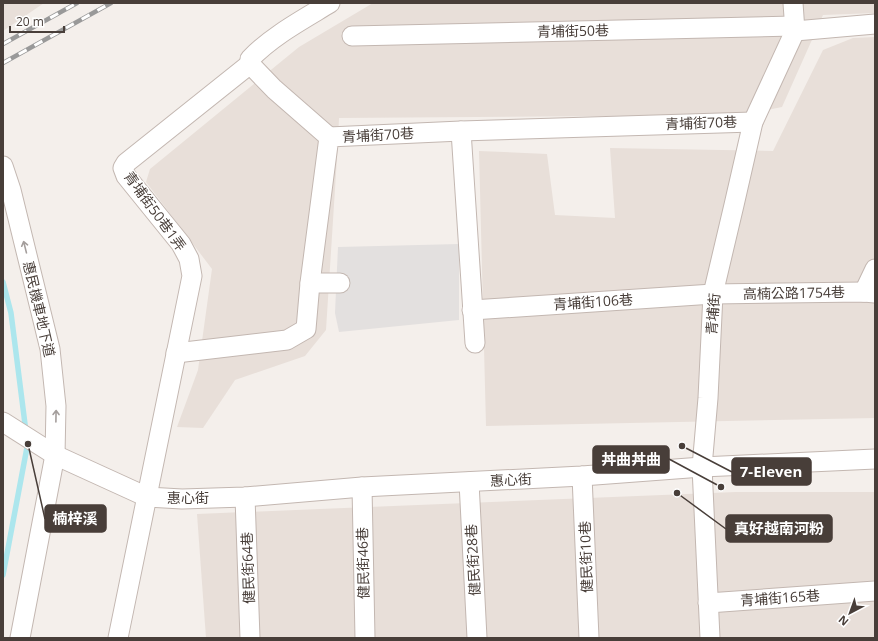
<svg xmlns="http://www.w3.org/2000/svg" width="878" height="641" font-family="'Open Sans','Noto Sans TC',sans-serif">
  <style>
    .residential { fill: #e8dfd9 }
    .parking { fill: #e3e0df }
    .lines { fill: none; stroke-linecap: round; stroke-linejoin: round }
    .stream { stroke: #ace6ed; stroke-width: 5.5 }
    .minor-casing { stroke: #c3b7b1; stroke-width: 21 }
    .minor { stroke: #fff; stroke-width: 19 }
    .rail-casing { stroke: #999; stroke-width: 4.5 }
    .rail { stroke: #fff; stroke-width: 3; stroke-dasharray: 9; stroke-linecap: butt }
    .oneway { stroke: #a49e9c }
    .labels { text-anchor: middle; stroke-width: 3; stroke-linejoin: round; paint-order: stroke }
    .street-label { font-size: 14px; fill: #483e39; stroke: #fff }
    .leader { fill: none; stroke: #483e39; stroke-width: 1.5 }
    .callout-dot { fill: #483e39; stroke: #fff; stroke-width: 1.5 }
    .callout { fill: #483e39; stroke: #483e39; stroke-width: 1.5 }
    .callout-label { font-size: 15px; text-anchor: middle; font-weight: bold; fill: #fff }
  </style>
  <rect width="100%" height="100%" fill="#f4efeb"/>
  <g class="residential">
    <path d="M 3,3 L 44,3 L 3,31 Z"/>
    <path d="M 373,3 L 875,3 L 875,13 L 823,15 L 782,107 L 743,115 L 339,118 L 338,142 L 326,330 L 305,356 L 235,380 L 203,428 L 177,427 L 198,370 L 212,269 L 146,182 L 150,169 L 299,47 Z"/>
    <path d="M 875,37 L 875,418 L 486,426 L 479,151 L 547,154 L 555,215 L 615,218 L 610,148 L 773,151 L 823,50 L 853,38 Z"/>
    <path d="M 736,492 L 875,492 L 875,638 L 206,638 L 197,514 Z"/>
  </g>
  <path class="parking" d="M 459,244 L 459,320 L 339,332 L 335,313 L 338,247 Z"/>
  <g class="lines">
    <g class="stream">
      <path d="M 3,282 L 11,313 L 26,432"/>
      <path d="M 3,575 L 28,442"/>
    </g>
    <g class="minor-casing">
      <g id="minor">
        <path d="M 795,31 L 875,24"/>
        <path d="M 352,36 L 794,26"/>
        <path d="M 250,64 L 250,59 C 272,36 302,20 330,3"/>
        <path d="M 461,131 L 475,343"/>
        <path d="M 3,166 L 11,190 L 50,349 L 56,406 L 55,455 L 20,638"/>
        <path d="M 310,283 L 340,283"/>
        <path d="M 864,292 L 875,269"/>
        <path d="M 472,310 L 713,294 L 864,292 L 875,293"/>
        <path d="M 176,353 L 287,340 L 306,329 L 310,283 L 329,137 L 461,131 L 753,122"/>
        <path d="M 3,422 L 55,455 L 147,497 L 182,499 L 245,497 L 362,487 L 582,476 L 702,467 L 875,459"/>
        <path d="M 582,476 L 589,638"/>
        <path d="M 469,482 L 477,638"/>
        <path d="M 362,487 L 365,638"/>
        <path d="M 245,497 L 250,638"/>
        <path d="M 708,603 L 875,591"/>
        <path d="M 118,638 L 192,276 L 189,259 L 181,244 L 126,176 L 123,168 L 126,163 L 250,64 L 274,89 L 329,137"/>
        <path d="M 710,638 L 702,467 L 708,398 L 713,294 L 734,205 L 753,122 L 795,31 L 793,3"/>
      </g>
    </g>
    <use href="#minor" class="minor"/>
    <g class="rail-casing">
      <g id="rail">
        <path d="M 3,44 L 77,3"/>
        <path d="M 3,63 L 111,3"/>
      </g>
    </g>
    <use href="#rail" class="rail"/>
  </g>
  <defs><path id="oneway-shaft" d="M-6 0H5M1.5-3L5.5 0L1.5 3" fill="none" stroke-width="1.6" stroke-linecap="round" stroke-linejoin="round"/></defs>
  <g class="oneway">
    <use href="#oneway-shaft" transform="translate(25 247) rotate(-104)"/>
    <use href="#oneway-shaft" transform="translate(56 416) rotate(-89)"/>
  </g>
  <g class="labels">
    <g class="street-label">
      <text transform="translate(573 31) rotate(-1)" y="5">青埔街50巷</text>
      <text transform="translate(701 123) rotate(-2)" y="5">青埔街70巷</text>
      <text transform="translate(378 135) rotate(-3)" y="5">青埔街70巷</text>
      <text transform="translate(155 211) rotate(54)" y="5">青埔街50巷1弄</text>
      <text transform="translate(794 293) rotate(-1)" y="5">高楠公路1754巷</text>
      <text transform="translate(593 302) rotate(-4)" y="5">青埔街106巷</text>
      <text transform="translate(39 309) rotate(77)" y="5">惠民機車地下道</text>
      <text transform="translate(713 314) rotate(-85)" y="5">青埔街</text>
      <text transform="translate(511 480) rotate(-3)" y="5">惠心街</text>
      <text x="188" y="503">惠心街</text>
      <text transform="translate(586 557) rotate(-92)" y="5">健民街10巷</text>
      <text transform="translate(473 560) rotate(-93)" y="5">健民街28巷</text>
      <text transform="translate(363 563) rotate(-91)" y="5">健民街46巷</text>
      <text transform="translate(248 568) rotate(-92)" y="5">健民街64巷</text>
      <text transform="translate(780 598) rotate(-4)" y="5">青埔街165巷</text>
    </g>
  </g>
  <path class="leader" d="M721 487L669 459M682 446L732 472M28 444L45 519M677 493L726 529"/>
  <g class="callout-dot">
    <circle cx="721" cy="487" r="4"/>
    <circle cx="682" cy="446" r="4"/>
    <circle cx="28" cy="444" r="4"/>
    <circle cx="677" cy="493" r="4"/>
  </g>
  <g class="callout">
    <rect x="593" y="446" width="76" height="27" rx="4"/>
    <rect x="732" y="458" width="79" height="27" rx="4"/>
    <rect x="45" y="505" width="61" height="27" rx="4"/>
    <rect x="726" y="515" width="106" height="27" rx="4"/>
  </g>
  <g class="callout-label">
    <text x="631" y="465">丼曲丼曲</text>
    <text x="771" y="477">7-Eleven</text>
    <text x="75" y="524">楠梓溪</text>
    <text x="779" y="534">真好越南河粉</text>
  </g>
  <rect width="878" height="641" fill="none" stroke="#483e39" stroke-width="8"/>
  <g transform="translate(850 613) rotate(221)" stroke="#ffffff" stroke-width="3" paint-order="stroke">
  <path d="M0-3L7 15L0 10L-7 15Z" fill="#483e39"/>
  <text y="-6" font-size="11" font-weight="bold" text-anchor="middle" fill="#483e39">N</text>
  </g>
  <path d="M10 26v6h54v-6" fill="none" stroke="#483e39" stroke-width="2"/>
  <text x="16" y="26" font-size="12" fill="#483e39" stroke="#ffffff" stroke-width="3" paint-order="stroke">20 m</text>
</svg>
